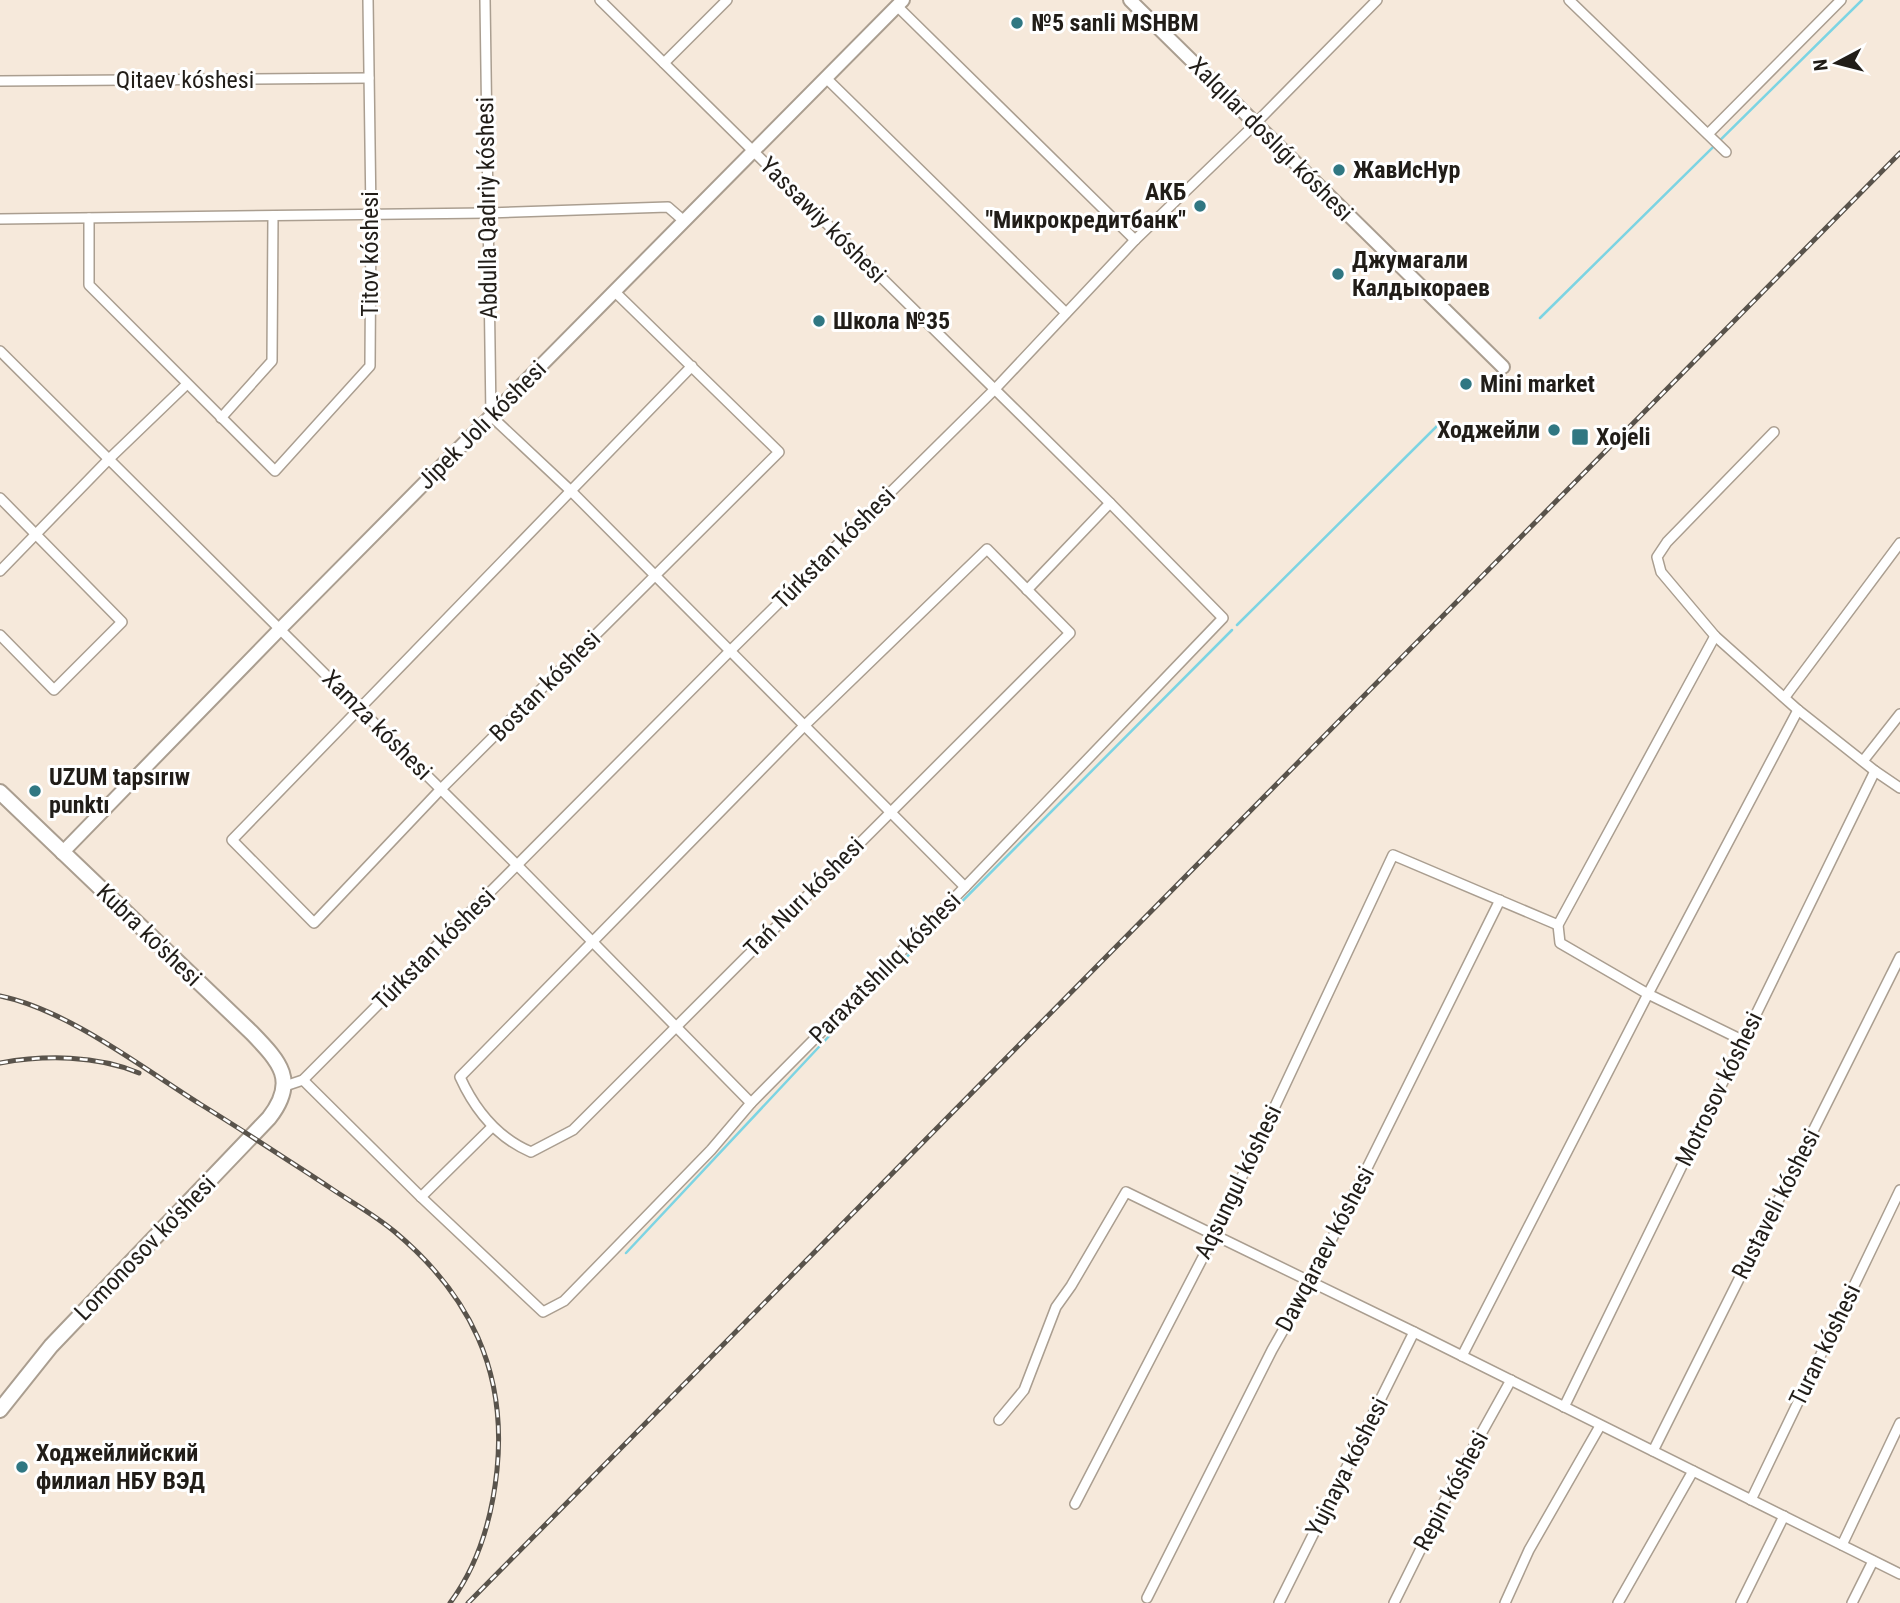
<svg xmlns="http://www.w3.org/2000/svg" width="1900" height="1603" font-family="'Roboto Condensed',sans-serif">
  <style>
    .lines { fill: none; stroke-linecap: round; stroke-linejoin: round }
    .stream { stroke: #7cd4e3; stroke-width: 2.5 }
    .street-casing { stroke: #aa9e90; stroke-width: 12 }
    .secondary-casing { stroke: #aa9e90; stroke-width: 16 }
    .primary-casing { stroke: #aa9e90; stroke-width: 18 }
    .street { stroke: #fff; stroke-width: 9 }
    .secondary { stroke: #fff; stroke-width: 12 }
    .primary { stroke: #fff; stroke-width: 14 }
    .rail-casing { stroke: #59534b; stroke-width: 5 }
    .rail { stroke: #fff; stroke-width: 2.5; stroke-dasharray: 8; stroke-linecap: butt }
    .poi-dot { fill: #307782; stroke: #fff; stroke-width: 2.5 }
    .labels { text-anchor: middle; stroke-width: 6; stroke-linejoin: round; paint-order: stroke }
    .poi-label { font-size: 24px; font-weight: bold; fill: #211d18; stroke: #fff; text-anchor: start }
    .street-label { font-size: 24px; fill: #211d18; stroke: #fff }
  </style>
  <rect width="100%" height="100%" fill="#f6e9db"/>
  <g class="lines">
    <g class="stream">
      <path d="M 1540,318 L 1862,0"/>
      <path d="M 1237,625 L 1440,423"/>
      <path d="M 626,1253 L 846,1018 L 1232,630"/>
    </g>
    <g class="street-casing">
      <g id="street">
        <path d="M 485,0 L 491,416 L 571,491 L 965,887"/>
        <path d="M 1569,0 L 1726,152"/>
        <path d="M 897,6 L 1135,240"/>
        <path d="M 664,63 L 727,0"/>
        <path d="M 826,78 L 1066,313"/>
        <path d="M 0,81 L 369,78"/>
        <path d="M 1708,134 L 1841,0"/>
        <path d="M 89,218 L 89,285 L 275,471 L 370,366 L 371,215 L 368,0"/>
        <path d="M 0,219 L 487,213 L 668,207 L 684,221"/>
        <path d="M 614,291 L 779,452 L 441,789 L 314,923 L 232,840 L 692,366"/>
        <path d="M 0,351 L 517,865 L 751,1103"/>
        <path d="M 221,418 L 272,361 L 273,216"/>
        <path d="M 1774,432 L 1667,542 L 1657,557 L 1661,572 L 1715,636 L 1798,710 L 1875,771 L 1900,788"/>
        <path d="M 0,498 L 122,622 L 54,690 L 0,635"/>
        <path d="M 987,549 L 1070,633 L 573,1130 L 531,1152 C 498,1138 475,1110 460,1077 L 804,726 Z"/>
        <path d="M 0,571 L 109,459 L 187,384"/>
        <path d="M 1027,590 L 1110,503"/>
        <path d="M 1715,636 L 1558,925 L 1560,943 L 1648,994 L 1742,1040"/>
        <path d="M 1785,697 L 1900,543"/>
        <path d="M 1863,761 L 1900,714"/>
        <path d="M 303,1080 L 421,1197 L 543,1312 L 564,1301 L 711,1150 L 751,1103 L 965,887 L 1223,618 L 1110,503 L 600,0"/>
        <path d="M 285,1086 L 303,1080 L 730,651 L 995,389 L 1135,240 L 1247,132 L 1377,0"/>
        <path d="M 421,1197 L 492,1127"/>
        <path d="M 1462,1356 L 1648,994 L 1798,710"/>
        <path d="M 1564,1407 L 1875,771"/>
        <path d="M 999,1420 L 1024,1390 L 1056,1307 L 1071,1286 L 1126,1192 L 1414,1332 L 1900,1574"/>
        <path d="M 1653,1451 L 1900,957"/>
        <path d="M 1751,1500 L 1900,1190"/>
        <path d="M 1075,1504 L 1215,1234 L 1393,855 L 1558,925"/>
        <path d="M 1842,1545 L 1900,1423"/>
        <path d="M 1147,1598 L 1272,1350 L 1311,1281 L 1500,900"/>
        <path d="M 1279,1603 L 1414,1332"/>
        <path d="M 1394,1603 L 1452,1486 L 1511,1380"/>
        <path d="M 1505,1603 L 1529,1550 L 1600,1426"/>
        <path d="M 1618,1603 L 1693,1471"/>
        <path d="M 1741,1603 L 1784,1516"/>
        <path d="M 1852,1603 L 1873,1561"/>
      </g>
    </g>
    <g class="secondary-casing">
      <g id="secondary">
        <path d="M 1130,0 L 1503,367"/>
        <path d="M 62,853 L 280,629 L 903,0"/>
      </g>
    </g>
    <g class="primary-casing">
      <path id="primary" d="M 0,792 L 252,1033 C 280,1062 298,1081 269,1118 L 51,1346 L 0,1410"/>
    </g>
    <use href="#street" class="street"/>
    <use href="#secondary" class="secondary"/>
    <use href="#primary" class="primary"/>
    <g class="rail-casing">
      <g id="rail">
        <path d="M 0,996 C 68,1010 141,1067 200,1104 C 244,1131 286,1159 329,1187 C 351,1202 375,1215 395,1232 C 470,1295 507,1371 497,1470 C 492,1518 479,1564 450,1603"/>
        <path d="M 0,1063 C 45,1055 96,1055 139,1073"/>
        <path d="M 468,1603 L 1900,153"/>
      </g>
    </g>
    <use href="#rail" class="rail"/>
  </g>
  <g class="poi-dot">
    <circle cx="1017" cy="23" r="7"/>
    <circle cx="1339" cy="170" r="7"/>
    <circle cx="1200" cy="206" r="7"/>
    <circle cx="1338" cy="274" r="7"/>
    <circle cx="819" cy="321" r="7"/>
    <circle cx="1466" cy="384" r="7"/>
    <circle cx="1554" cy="430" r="7"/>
    <rect x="1571" y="428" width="18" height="18" rx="3.5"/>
    <circle cx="35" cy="791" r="7"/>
    <circle cx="22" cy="1467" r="7"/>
  </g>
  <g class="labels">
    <g class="poi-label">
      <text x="1031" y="31">№5 sanli MSHBM</text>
      <text x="1353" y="178">ЖавИсНур</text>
      <text x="1186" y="200" text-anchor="end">АКБ<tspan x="1186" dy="28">"Микрокредитбанк"</tspan></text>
      <text x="1352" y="268">Джумагали<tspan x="1352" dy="28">Калдыкораев</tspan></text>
      <text x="833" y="329">Школа №35</text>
      <text x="1480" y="392">Mini market</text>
      <text x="1540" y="438" text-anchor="end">Ходжейли</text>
      <text x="1596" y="445">Xojeli</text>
      <text x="49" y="785">UZUM tapsırıw<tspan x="49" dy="28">punktı</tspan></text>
      <text x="36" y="1461">Ходжейлийский<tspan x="36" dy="28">филиал НБУ ВЭД</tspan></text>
    </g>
    <g class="street-label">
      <text x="185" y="88">Qitaev kóshesi</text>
      <text transform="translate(1271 139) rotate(45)" y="8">Xalqılar doslıǵı kóshesi</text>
      <text transform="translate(487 208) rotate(-91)" y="8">Abdulla Qadıriy kóshesi</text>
      <text transform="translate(823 220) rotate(45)" y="8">Yassawiy kóshesi</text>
      <text transform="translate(370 254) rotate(-90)" y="8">Titov kóshesi</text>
      <text transform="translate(482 425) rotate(-45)" y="8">Jipek Jolı kóshesi</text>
      <text transform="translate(834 548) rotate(-45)" y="8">Túrkstan kóshesi</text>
      <text transform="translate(545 686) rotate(-45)" y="8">Bostan kóshesi</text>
      <text transform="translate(377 725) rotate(45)" y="8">Xamza kóshesi</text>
      <text transform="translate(804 897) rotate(-45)" y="8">Tań Nurı kóshesi</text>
      <text transform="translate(149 935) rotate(44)" y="8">Kubra ko'shesi</text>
      <text transform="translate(434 949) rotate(-45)" y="8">Túrkstan kóshesi</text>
      <text transform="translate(885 968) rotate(-45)" y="8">Paraxatshılıq kóshesi</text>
      <text transform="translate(1719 1089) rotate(-64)" y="8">Motrosov kóshesi</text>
      <text transform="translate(1238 1182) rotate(-64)" y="8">Aqsungul kóshesi</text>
      <text transform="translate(1776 1204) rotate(-63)" y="8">Rustaveli kóshesi</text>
      <text transform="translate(145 1248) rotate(-46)" y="8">Lomonosov ko'shesi</text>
      <text transform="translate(1325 1249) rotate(-62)" y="8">Dawqaraev kóshesi</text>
      <text transform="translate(1825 1345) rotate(-64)" y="8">Turan kóshesi</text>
      <text transform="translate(1347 1467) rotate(-63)" y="8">Yujnaya kóshesi</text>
      <text transform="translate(1451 1491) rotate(-62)" y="8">Repin kóshesi</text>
    </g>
  </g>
  <g transform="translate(1837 63) rotate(263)" stroke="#ffffff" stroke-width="5" paint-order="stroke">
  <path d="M0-5L12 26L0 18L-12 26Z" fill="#211d18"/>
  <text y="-10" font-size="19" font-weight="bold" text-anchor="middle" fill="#211d18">N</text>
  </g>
</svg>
